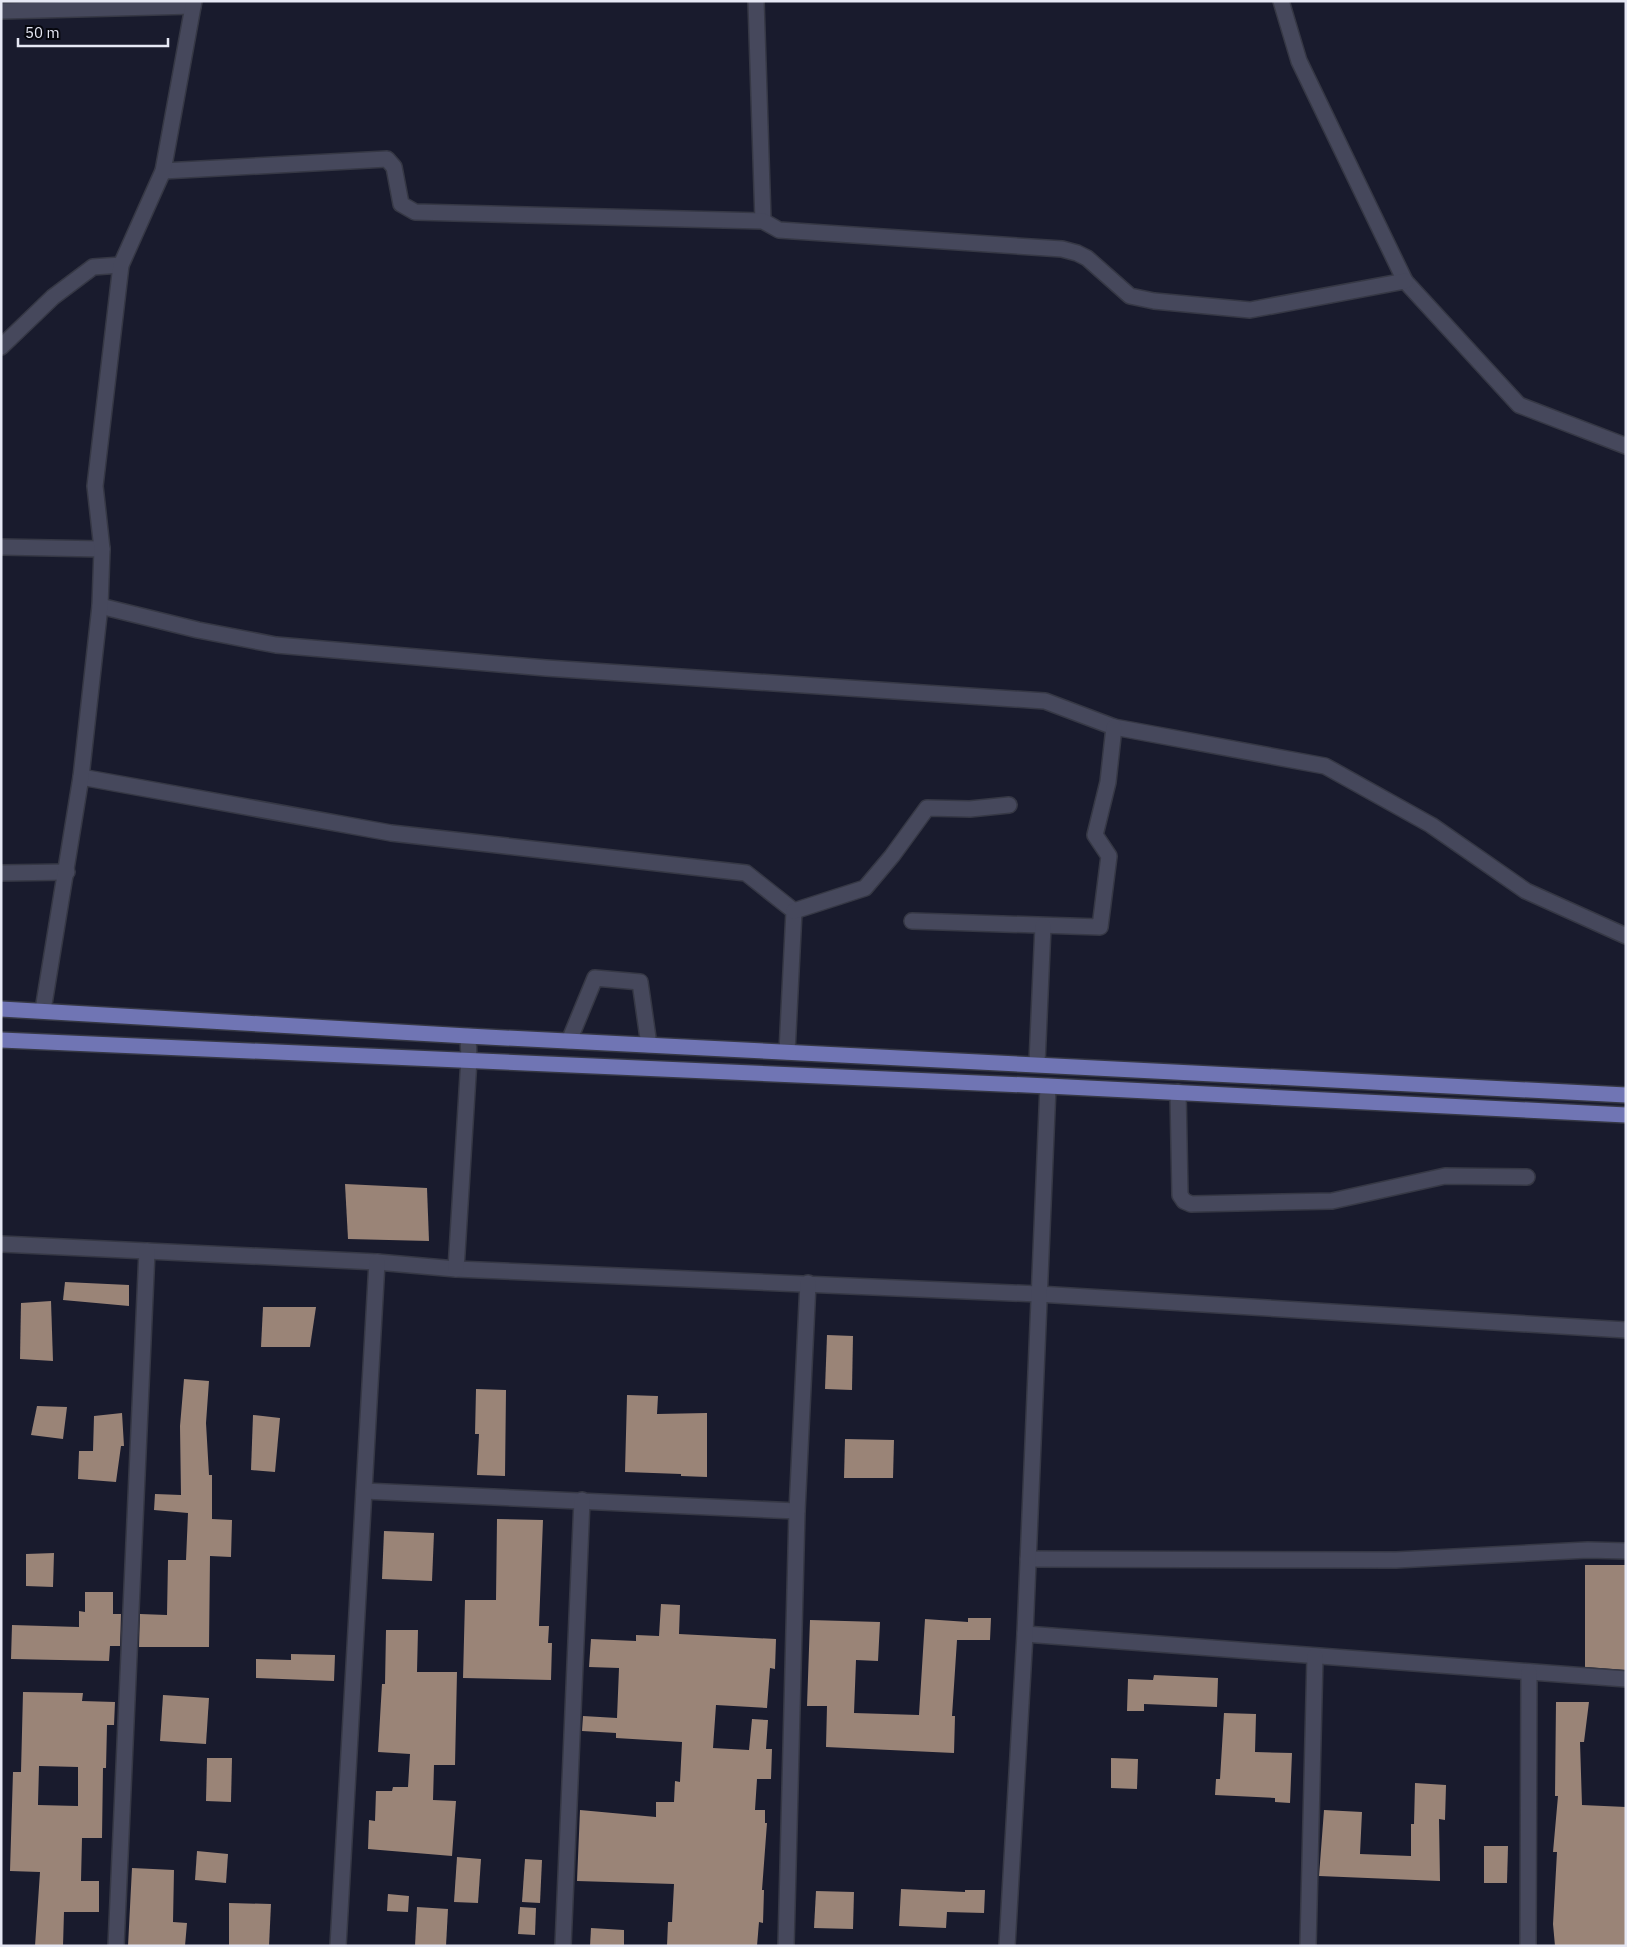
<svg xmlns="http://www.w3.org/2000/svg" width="1627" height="1947" font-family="'IBM Plex Sans',sans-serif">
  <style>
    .building { fill: #9a8477; fill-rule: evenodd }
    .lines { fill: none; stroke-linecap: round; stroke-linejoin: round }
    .minor-casing { stroke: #363845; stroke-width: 18 }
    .major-casing { stroke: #363845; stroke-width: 18 }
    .minor { stroke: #46485c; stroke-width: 15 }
    .major { stroke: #7075b4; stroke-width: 15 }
  </style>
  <rect width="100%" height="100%" fill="#191b2d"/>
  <g class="building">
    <path d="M 345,1184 L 427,1188 L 429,1241 L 348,1239 Z"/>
    <path d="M 65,1282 L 129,1285 L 129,1306 L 63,1300 Z"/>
    <path d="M 51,1301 L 53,1361 L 20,1359 L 21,1303 Z"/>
    <path d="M 263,1307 L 316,1307 L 310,1347 L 261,1347 Z"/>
    <path d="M 827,1335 L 853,1336 L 852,1390 L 825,1389 Z"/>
    <path d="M 184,1379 L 209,1381 L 206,1423 L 209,1475 L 212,1475 L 212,1519 L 232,1520 L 231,1557 L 210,1556 L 209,1647 L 139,1647 L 140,1614 L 167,1615 L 168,1560 L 186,1560 L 188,1513 L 154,1510 L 155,1494 L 181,1495 L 180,1426 Z"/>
    <path d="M 476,1389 L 506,1390 L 505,1476 L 477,1475 L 479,1434 L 475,1434 Z"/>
    <path d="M 627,1395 L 658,1396 L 657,1414 L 707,1413 L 707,1477 L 681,1476 L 681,1474 L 625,1472 Z"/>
    <path d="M 37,1406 L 67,1407 L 63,1439 L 31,1435 Z"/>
    <path d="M 122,1413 L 124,1446 L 121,1446 L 116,1482 L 78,1479 L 79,1451 L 93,1451 L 94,1416 Z"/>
    <path d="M 253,1415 L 280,1418 L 275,1472 L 251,1470 Z"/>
    <path d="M 845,1439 L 894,1440 L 893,1478 L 844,1478 Z"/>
    <path d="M 497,1519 L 543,1520 L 539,1626 L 549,1626 L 548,1643 L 552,1643 L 551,1680 L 463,1678 L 465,1600 L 496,1600 Z"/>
    <path d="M 384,1531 L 434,1533 L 432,1581 L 382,1579 Z"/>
    <path d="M 54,1553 L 53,1587 L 26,1586 L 26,1554 Z"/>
    <path d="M 1585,1565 L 1626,1565 L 1626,1670 L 1585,1667 Z"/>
    <path d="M 85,1592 L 113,1592 L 113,1614 L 121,1614 L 120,1646 L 110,1646 L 109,1661 L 11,1659 L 12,1625 L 79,1627 L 79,1611 L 85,1612 Z"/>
    <path d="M 661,1604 L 680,1605 L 679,1634 L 776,1639 L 775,1669 L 770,1668 L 767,1708 L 716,1705 L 713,1748 L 749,1750 L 752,1719 L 768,1720 L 766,1749 L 772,1749 L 771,1779 L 757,1779 L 755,1810 L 765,1810 L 765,1823 L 767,1823 L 762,1890 L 764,1890 L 763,1923 L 759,1922 L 757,1946 L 667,1946 L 668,1922 L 672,1922 L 674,1884 L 577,1881 L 580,1810 L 656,1817 L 656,1802 L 674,1802 L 675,1781 L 680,1782 L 682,1742 L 616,1738 L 616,1733 L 582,1731 L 583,1716 L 617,1718 L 619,1668 L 589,1667 L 591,1639 L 636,1641 L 636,1635 L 659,1636 Z"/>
    <path d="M 968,1618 L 991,1618 L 990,1640 L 957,1640 L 952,1716 L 955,1716 L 954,1753 L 826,1747 L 827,1706 L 807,1706 L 810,1620 L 880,1622 L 878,1661 L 856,1660 L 854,1713 L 919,1715 L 925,1619 L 968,1622 Z"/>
    <path d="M 386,1630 L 418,1630 L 417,1672 L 457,1672 L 455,1765 L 434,1765 L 433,1800 L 456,1801 L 452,1856 L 368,1849 L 369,1820 L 375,1821 L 376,1791 L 392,1791 L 393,1787 L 408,1787 L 410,1754 L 378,1752 L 382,1684 L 385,1684 Z"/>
    <path d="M 291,1654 L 335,1655 L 334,1681 L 256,1678 L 256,1659 L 291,1660 Z"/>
    <path d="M 1154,1675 L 1218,1678 L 1217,1707 L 1144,1704 L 1144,1711 L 1127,1711 L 1128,1679 L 1153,1680 Z"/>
    <path d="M 23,1692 L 83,1693 L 82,1701 L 115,1702 L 114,1725 L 107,1725 L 106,1768 L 103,1768 L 102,1838 L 82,1838 L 81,1881 L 99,1881 L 99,1912 L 64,1912 L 63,1946 L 35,1946 L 40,1872 L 10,1871 L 13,1772 L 21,1772 ZM 39,1766 L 78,1767 L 78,1806 L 38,1805 Z"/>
    <path d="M 163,1695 L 209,1698 L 206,1744 L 160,1741 Z"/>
    <path d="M 1556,1702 L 1589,1702 L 1584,1742 L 1580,1742 L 1582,1805 L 1626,1807 L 1626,1946 L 1555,1946 L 1553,1924 L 1557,1852 L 1553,1852 L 1558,1796 L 1555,1796 Z"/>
    <path d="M 1224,1713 L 1256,1714 L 1255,1752 L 1292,1753 L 1290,1803 L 1275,1802 L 1275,1798 L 1215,1795 L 1216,1779 L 1220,1779 Z"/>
    <path d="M 207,1758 L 232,1758 L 231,1802 L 206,1801 Z"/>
    <path d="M 1111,1758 L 1138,1759 L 1137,1789 L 1111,1788 Z"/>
    <path d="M 1415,1783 L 1446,1785 L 1445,1820 L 1439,1819 L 1440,1881 L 1319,1876 L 1324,1810 L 1362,1812 L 1360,1854 L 1411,1856 L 1411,1824 L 1414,1824 Z"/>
    <path d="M 1484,1846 L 1508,1846 L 1507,1883 L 1484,1883 Z"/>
    <path d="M 197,1851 L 228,1854 L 226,1883 L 195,1880 Z"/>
    <path d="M 457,1857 L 481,1859 L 478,1903 L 454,1902 Z"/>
    <path d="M 525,1859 L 542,1860 L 540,1903 L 522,1902 Z"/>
    <path d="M 132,1868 L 174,1870 L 173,1922 L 187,1923 L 185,1946 L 128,1946 Z"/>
    <path d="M 901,1889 L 965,1892 L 965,1890 L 985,1890 L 984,1913 L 947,1912 L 946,1928 L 899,1926 Z"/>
    <path d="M 816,1891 L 854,1892 L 853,1929 L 814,1928 Z"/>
    <path d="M 388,1894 L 409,1896 L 408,1912 L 387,1911 Z"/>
    <path d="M 229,1903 L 271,1904 L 269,1946 L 229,1946 Z"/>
    <path d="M 417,1907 L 448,1909 L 446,1946 L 415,1946 Z"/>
    <path d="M 520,1907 L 536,1908 L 535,1935 L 518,1934 Z"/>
    <path d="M 591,1928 L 624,1930 L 624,1946 L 590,1946 Z"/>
  </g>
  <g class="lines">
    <g class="minor-casing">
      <g id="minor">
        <path d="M 756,1 L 763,221"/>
        <path d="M 1281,1 L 1299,61 L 1405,281 L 1519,405 L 1626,446"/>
        <path d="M 1,11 L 193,6"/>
        <path d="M 163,171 L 387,159 L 394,167 L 401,204 L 415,212 L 763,221 L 779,230 L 1062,249 L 1077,253 L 1087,258 L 1130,296 L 1154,301 L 1250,310 L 1405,281"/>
        <path d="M 1,347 L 53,297 L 93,267 L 121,265"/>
        <path d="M 1,547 L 102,549"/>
        <path d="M 100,606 L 198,630 L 276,645 L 546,668 L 1045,701 L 1114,727 L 1325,766 L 1431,825 L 1526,891 L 1626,936"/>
        <path d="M 81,777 L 391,833 L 746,873 L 794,911 L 787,1052"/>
        <path d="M 1,873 L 67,872"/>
        <path d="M 794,911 L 865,888 L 892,856 L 927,808 L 970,809 L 1009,805"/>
        <path d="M 912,921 L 1100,927 L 1109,856 L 1095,835 L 1108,782 L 1114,727"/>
        <path d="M 43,1010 L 81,777 L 100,606 L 102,549 L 95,486 L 121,265 L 163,171 L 194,1"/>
        <path d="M 569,1041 L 595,978 L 640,982 L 649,1045"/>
        <path d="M 1037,1063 L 1043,926"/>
        <path d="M 1178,1092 L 1180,1195 L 1184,1201 L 1191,1204 L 1332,1201 L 1445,1176 L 1527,1177"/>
        <path d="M 1,1244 L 377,1262 L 456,1269 L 1038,1294 L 1626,1330"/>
        <path d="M 456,1269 L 469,1059 L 468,1036"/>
        <path d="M 364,1491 L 797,1511"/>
        <path d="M 1028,1559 L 1396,1560 L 1588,1550 L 1626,1551"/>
        <path d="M 1025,1634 L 1626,1679"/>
        <path d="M 116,1946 L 147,1251"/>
        <path d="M 338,1946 L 377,1262"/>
        <path d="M 563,1946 L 582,1500"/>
        <path d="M 786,1946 L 797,1511 L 808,1283"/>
        <path d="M 1007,1946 L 1025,1634 L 1048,1086"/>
        <path d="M 1308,1946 L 1315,1656"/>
        <path d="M 1528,1946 L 1529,1672"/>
      </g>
    </g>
    <g class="major-casing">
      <g id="major">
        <path d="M 1,1009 L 468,1036 L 1626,1095"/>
        <path d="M 1,1040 L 1048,1086 L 1626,1115"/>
      </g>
    </g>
    <use href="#minor" class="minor"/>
    <use href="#major" class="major"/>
  </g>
  <rect width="1627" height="1947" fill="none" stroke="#e6e8f4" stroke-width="5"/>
  <path d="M18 38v8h150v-8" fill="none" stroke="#e6e8f4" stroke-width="2.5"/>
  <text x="25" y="38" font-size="15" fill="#e6e8f4" stroke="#06070e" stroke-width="4" paint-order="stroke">50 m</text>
</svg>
